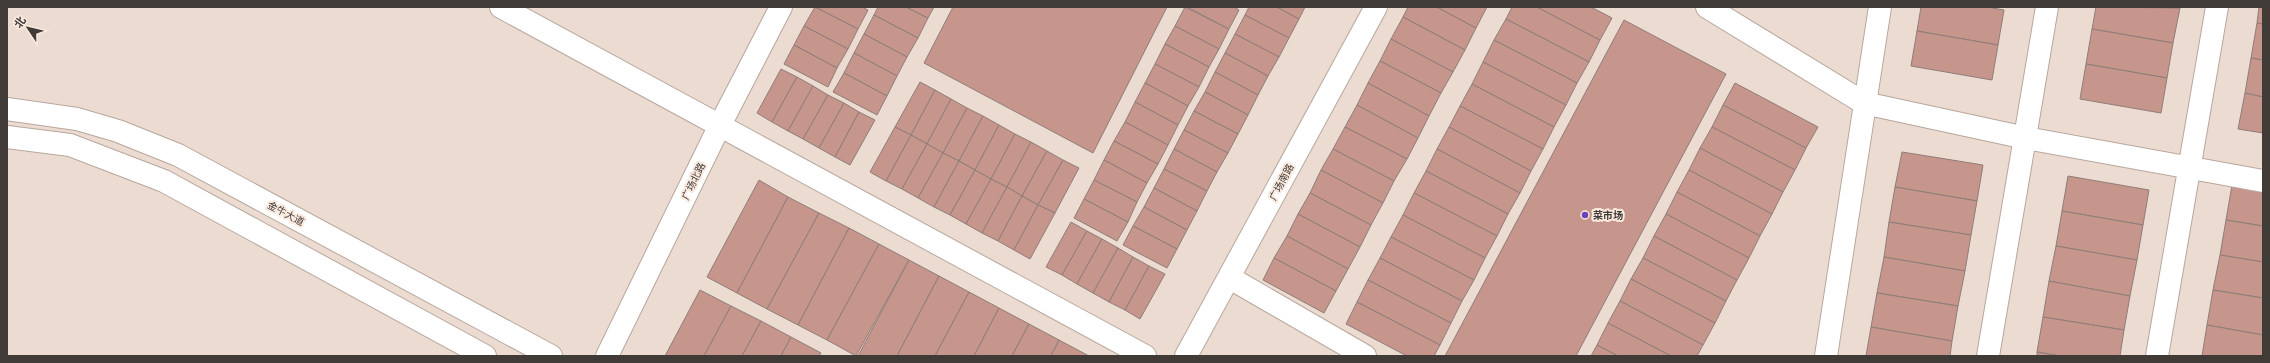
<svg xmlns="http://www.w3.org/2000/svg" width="2270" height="363" font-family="Inter,'Noto Sans SC',sans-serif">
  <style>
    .building { fill: #c6958b; stroke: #8f7d79 }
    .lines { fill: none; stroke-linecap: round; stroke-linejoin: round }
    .minor-casing { stroke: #b7a79d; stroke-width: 24 }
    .major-casing { stroke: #b7a79d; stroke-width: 24 }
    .minor { stroke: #fff; stroke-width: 22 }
    .major { stroke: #fff; stroke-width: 22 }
    .poi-dot { fill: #6c42ba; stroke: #f9e9de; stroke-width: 1.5 }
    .labels { text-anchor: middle; stroke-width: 4; stroke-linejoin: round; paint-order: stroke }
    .street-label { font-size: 10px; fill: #413b37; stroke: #f9e9de }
    .poi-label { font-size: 10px; font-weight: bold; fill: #413b37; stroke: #f9e9de; text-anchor: start }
  </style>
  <rect width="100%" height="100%" fill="#ecdbd1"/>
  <g class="building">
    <path d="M 815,7 L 862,7 L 868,10 L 858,29 Z"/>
    <path d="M 815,7 L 858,29 L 848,49 L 804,26 Z"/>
    <path d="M 878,7 L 906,7 L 928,18 L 918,38 L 874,15 Z"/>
    <path d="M 906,7 L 934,7 L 928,18 Z"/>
    <path d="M 953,7 L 1167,7 L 1093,153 L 924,63 Z"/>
    <path d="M 1185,7 L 1229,29 L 1219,49 L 1175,26 Z"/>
    <path d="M 1187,7 L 1234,7 L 1239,10 L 1229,29 Z"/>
    <path d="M 1249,7 L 1277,7 L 1299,19 L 1289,38 L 1245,15 Z"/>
    <path d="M 1277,7 L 1305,7 L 1299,19 Z"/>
    <path d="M 1408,7 L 1437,7 L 1476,28 L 1465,50 L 1403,17 Z"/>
    <path d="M 1437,7 L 1487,7 L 1476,28 Z"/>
    <path d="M 1512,7 L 1537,7 L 1600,40 L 1589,62 L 1506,19 Z"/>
    <path d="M 1537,7 L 1591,7 L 1612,18 L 1600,40 Z"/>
    <path d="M 1921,7 L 1987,7 L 2004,10 L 1998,45 L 1917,31 Z"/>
    <path d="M 2096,7 L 2180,8 L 2173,43 L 2092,29 Z"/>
    <path d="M 2259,7 L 2263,7 L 2263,24 L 2257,23 Z"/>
    <path d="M 874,15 L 918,38 L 907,57 L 864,34 Z"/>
    <path d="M 1245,15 L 1289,38 L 1279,57 L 1235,34 Z"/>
    <path d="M 1403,17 L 1465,50 L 1453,72 L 1391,39 Z"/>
    <path d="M 1506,19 L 1589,62 L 1577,83 L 1494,40 Z"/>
    <path d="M 1624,20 L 1726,74 L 1576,356 L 1445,356 Z"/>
    <path d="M 2257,23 L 2263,24 L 2263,60 L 2251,58 Z"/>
    <path d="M 804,26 L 848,49 L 837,68 L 794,45 Z"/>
    <path d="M 1175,26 L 1219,49 L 1209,67 L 1165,44 Z"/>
    <path d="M 2092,29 L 2173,43 L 2167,78 L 2086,64 Z"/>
    <path d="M 1917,31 L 1998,45 L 1992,80 L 1911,66 Z"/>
    <path d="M 864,34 L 907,57 L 897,76 L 854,53 Z"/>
    <path d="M 1235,34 L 1279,57 L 1268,76 L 1225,53 Z"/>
    <path d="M 1391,39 L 1453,72 L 1441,93 L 1380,61 Z"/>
    <path d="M 1494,40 L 1577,83 L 1566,105 L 1483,62 Z"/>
    <path d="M 1165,44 L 1209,67 L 1199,87 L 1155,64 Z"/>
    <path d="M 794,45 L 837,68 L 828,87 L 784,64 Z"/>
    <path d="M 854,53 L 897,76 L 887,96 L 844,73 Z"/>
    <path d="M 1225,53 L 1268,76 L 1258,95 L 1215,72 Z"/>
    <path d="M 2251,58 L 2263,60 L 2263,97 L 2245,93 Z"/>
    <path d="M 1380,61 L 1441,93 L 1429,116 L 1368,83 Z"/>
    <path d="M 1483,62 L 1566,105 L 1554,127 L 1472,84 Z"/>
    <path d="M 1155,64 L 1199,87 L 1188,106 L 1145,83 Z"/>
    <path d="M 2086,64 L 2167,78 L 2161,113 L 2080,99 Z"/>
    <path d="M 781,69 L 797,77 L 772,122 L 757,113 Z"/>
    <path d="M 1215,72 L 1258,95 L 1248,115 L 1205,92 Z"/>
    <path d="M 844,73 L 887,96 L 877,115 L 833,92 Z"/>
    <path d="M 797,77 L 813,86 L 788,131 L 772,122 Z"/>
    <path d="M 920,82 L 935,90 L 911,135 L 895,127 Z"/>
    <path d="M 1145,83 L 1188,106 L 1178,125 L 1135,102 Z"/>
    <path d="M 1368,83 L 1429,116 L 1418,138 L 1357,105 Z"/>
    <path d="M 1735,83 L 1818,127 L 1806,148 L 1723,105 Z"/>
    <path d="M 1472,84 L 1554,127 L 1543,149 L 1460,106 Z"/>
    <path d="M 813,86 L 828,95 L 803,139 L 788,131 Z"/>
    <path d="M 935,90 L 951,99 L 927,144 L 911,135 Z"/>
    <path d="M 1205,92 L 1248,115 L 1238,134 L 1194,111 Z"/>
    <path d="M 2245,93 L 2263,97 L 2263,133 L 2238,129 Z"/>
    <path d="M 828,95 L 844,103 L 819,148 L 803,139 Z"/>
    <path d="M 951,99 L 967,108 L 943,153 L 927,144 Z"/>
    <path d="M 1135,102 L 1178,125 L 1168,145 L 1125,122 Z"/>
    <path d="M 844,103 L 859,112 L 835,157 L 819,148 Z"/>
    <path d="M 1357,105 L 1418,138 L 1407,159 L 1345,127 Z"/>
    <path d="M 1723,105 L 1806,148 L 1795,170 L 1712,127 Z"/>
    <path d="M 1460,106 L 1543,149 L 1531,171 L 1449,127 Z"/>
    <path d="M 967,108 L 983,116 L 959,161 L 943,153 Z"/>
    <path d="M 1194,111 L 1238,134 L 1228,153 L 1184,130 Z"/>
    <path d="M 859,112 L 875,120 L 850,165 L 835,157 Z"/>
    <path d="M 983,116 L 999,125 L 975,170 L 959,161 Z"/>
    <path d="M 1125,122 L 1168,145 L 1158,164 L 1114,141 Z"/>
    <path d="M 999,125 L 1015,134 L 991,179 L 975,170 Z"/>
    <path d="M 895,127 L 911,135 L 886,181 L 870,172 Z"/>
    <path d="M 1345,127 L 1407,159 L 1394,181 L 1333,149 Z"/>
    <path d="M 1449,127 L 1531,171 L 1520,193 L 1437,149 Z"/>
    <path d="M 1712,127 L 1795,170 L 1783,192 L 1700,148 Z"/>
    <path d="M 1184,130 L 1228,153 L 1217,172 L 1174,149 Z"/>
    <path d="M 1015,134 L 1031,142 L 1007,187 L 991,179 Z"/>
    <path d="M 911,135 L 927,144 L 902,189 L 886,181 Z"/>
    <path d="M 1114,141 L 1158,164 L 1147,183 L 1104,160 Z"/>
    <path d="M 1031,142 L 1047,151 L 1022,196 L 1007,187 Z"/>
    <path d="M 927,144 L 943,153 L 918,198 L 902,189 Z"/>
    <path d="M 1700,148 L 1783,192 L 1772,214 L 1689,170 Z"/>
    <path d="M 1174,149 L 1217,172 L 1207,191 L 1164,169 Z"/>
    <path d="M 1333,149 L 1394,181 L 1383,203 L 1321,170 Z"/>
    <path d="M 1437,149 L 1520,193 L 1508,214 L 1426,171 Z"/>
    <path d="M 1047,151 L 1063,160 L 1038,205 L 1022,196 Z"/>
    <path d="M 1902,152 L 1983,165 L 1977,201 L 1895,187 Z"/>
    <path d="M 943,153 L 959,161 L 934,207 L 918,198 Z"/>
    <path d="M 1063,160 L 1079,168 L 1055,213 L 1038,205 Z"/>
    <path d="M 1104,160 L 1147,183 L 1137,202 L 1094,180 Z"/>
    <path d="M 959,161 L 975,170 L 950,215 L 934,207 Z"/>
    <path d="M 1164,169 L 1207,191 L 1197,211 L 1154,188 Z"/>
    <path d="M 975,170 L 991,179 L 966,224 L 950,215 Z"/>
    <path d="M 1321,170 L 1383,203 L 1371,225 L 1310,193 Z"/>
    <path d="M 1689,170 L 1772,214 L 1760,236 L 1677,192 Z"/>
    <path d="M 1426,171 L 1508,214 L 1497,236 L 1414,193 Z"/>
    <path d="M 2068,176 L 2149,190 L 2143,225 L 2062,211 Z"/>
    <path d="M 991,179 L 1007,187 L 982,233 L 966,224 Z"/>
    <path d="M 759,180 L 788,197 L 737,293 L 707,277 Z"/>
    <path d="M 1094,180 L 1137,202 L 1128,222 L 1084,199 Z"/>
    <path d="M 2232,185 L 2263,190 L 2263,226 L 2226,220 Z"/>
    <path d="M 1007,187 L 1022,196 L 998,241 L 982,233 Z"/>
    <path d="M 1895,187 L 1977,201 L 1971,235 L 1889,222 Z"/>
    <path d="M 1154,188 L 1197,211 L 1187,230 L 1144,207 Z"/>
    <path d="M 1677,192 L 1760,236 L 1749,258 L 1666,214 Z"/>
    <path d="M 1310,193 L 1371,225 L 1360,247 L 1298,214 Z"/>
    <path d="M 1414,193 L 1497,236 L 1485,258 L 1403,215 Z"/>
    <path d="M 1022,196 L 1038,205 L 1014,250 L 998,241 Z"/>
    <path d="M 788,197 L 819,213 L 767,309 L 737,293 Z"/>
    <path d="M 1084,199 L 1128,222 L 1117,241 L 1074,218 Z"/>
    <path d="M 1038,205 L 1055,213 L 1030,259 L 1014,250 Z"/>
    <path d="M 1144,207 L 1187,230 L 1177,249 L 1133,226 Z"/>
    <path d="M 2062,211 L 2143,225 L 2137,260 L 2056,246 Z"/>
    <path d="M 819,213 L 849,228 L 798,325 L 767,309 Z"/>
    <path d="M 1298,214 L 1360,247 L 1348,269 L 1287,236 Z"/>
    <path d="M 1666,214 L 1749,258 L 1737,280 L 1654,236 Z"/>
    <path d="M 1403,215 L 1485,258 L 1474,280 L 1391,237 Z"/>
    <path d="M 2226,220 L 2263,226 L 2263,262 L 2220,255 Z"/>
    <path d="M 1071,222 L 1087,231 L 1062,275 L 1046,267 Z"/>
    <path d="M 1889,222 L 1971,235 L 1965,271 L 1884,257 Z"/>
    <path d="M 1133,226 L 1177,249 L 1167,268 L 1123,245 Z"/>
    <path d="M 849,228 L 879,244 L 827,340 L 798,325 Z"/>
    <path d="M 1087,231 L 1102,239 L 1077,284 L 1062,275 Z"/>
    <path d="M 1287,236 L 1348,269 L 1336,291 L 1274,258 Z"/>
    <path d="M 1654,236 L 1737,280 L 1726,301 L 1643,258 Z"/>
    <path d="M 1391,237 L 1474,280 L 1462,301 L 1380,258 Z"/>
    <path d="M 1102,239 L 1118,248 L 1093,293 L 1077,284 Z"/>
    <path d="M 879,244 L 909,260 L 856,356 L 827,340 Z"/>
    <path d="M 2056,246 L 2137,260 L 2130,296 L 2049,281 Z"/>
    <path d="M 1118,248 L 1133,257 L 1109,302 L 1093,293 Z"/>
    <path d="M 2220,255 L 2263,262 L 2263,298 L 2213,290 Z"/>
    <path d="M 1133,257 L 1149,266 L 1125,310 L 1109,302 Z"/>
    <path d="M 1884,257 L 1965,271 L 1958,306 L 1877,293 Z"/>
    <path d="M 1274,258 L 1336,291 L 1324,313 L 1263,280 Z"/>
    <path d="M 1380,258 L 1462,301 L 1451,323 L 1368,280 Z"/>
    <path d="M 1643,258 L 1726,301 L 1715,323 L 1631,279 Z"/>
    <path d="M 909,260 L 939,276 L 897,356 L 858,356 Z"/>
    <path d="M 1149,266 L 1165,274 L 1140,319 L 1125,310 Z"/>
    <path d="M 939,276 L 969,292 L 935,356 L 897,356 Z"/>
    <path d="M 1631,279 L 1715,323 L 1703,345 L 1620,301 Z"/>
    <path d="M 1368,280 L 1451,323 L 1440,345 L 1357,302 Z"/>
    <path d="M 2049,281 L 2130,296 L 2124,330 L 2043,317 Z"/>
    <path d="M 700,290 L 731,306 L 704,356 L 665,356 Z"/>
    <path d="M 2213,290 L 2263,298 L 2263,335 L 2207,325 Z"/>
    <path d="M 969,292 L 999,308 L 974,356 L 935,356 Z"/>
    <path d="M 1877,293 L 1958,306 L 1952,341 L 1871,327 Z"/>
    <path d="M 1620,301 L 1703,345 L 1697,356 L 1671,356 L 1608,323 Z"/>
    <path d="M 1357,302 L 1440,345 L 1434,356 L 1407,356 L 1346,324 Z"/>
    <path d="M 731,306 L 761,321 L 742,356 L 704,356 Z"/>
    <path d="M 999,308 L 1029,324 L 1012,356 L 974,356 Z"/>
    <path d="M 2043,317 L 2124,330 L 2120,356 L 2060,356 L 2037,352 Z"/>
    <path d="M 761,321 L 791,337 L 781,356 L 742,356 Z"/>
    <path d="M 1608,323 L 1671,356 L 1618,356 L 1597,345 Z"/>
    <path d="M 1029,324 L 1059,340 L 1051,356 L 1012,356 Z"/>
    <path d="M 2207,325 L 2263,335 L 2263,356 L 2202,356 Z"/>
    <path d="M 1871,327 L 1952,341 L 1950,356 L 1866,356 Z"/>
    <path d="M 791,337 L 821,353 L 819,356 L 781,356 Z"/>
    <path d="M 1059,340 L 1089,356 L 1051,356 Z"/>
    <path d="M 1597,345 L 1618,356 L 1591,356 Z"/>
    <path d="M 2037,352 L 2060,356 L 2037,356 Z"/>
  </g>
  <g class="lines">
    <g class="minor-casing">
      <g id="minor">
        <path d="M 501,7 L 1145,356"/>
        <path d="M 1707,7 L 1864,103 L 2026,138 L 2263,181"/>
        <path d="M 1230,278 L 1365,356"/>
        <path d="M 607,356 L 720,125 L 781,7"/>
        <path d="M 1186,356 L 1376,7"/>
        <path d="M 1826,356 L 1880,7"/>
        <path d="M 1988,356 L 2047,7"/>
        <path d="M 2157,356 L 2217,7"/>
      </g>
    </g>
    <g class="major-casing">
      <g id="major">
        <path d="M 7,109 L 77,119 L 118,131 L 178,155 L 551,356"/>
        <path d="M 7,137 L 70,145 L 164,181 L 485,356"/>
      </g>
    </g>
    <use href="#minor" class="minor"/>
    <use href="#major" class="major"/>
  </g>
  <circle class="poi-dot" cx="1585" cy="215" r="4"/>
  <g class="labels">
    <g class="street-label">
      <text transform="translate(693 181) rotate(-64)" y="4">广场北路</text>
      <text transform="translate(1281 182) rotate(-62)" y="4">广场南路</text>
      <text transform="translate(286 213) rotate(28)" y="4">金牛大道</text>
    </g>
    <g class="poi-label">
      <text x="1593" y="219">菜市场</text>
    </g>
  </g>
  <rect width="2270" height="363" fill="none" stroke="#413b37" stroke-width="16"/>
  <g transform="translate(28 28) rotate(305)" stroke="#f9e9de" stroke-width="3" paint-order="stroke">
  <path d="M0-3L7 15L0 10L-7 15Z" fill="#413b37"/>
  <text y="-6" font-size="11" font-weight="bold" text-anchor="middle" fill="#413b37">北</text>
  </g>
</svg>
